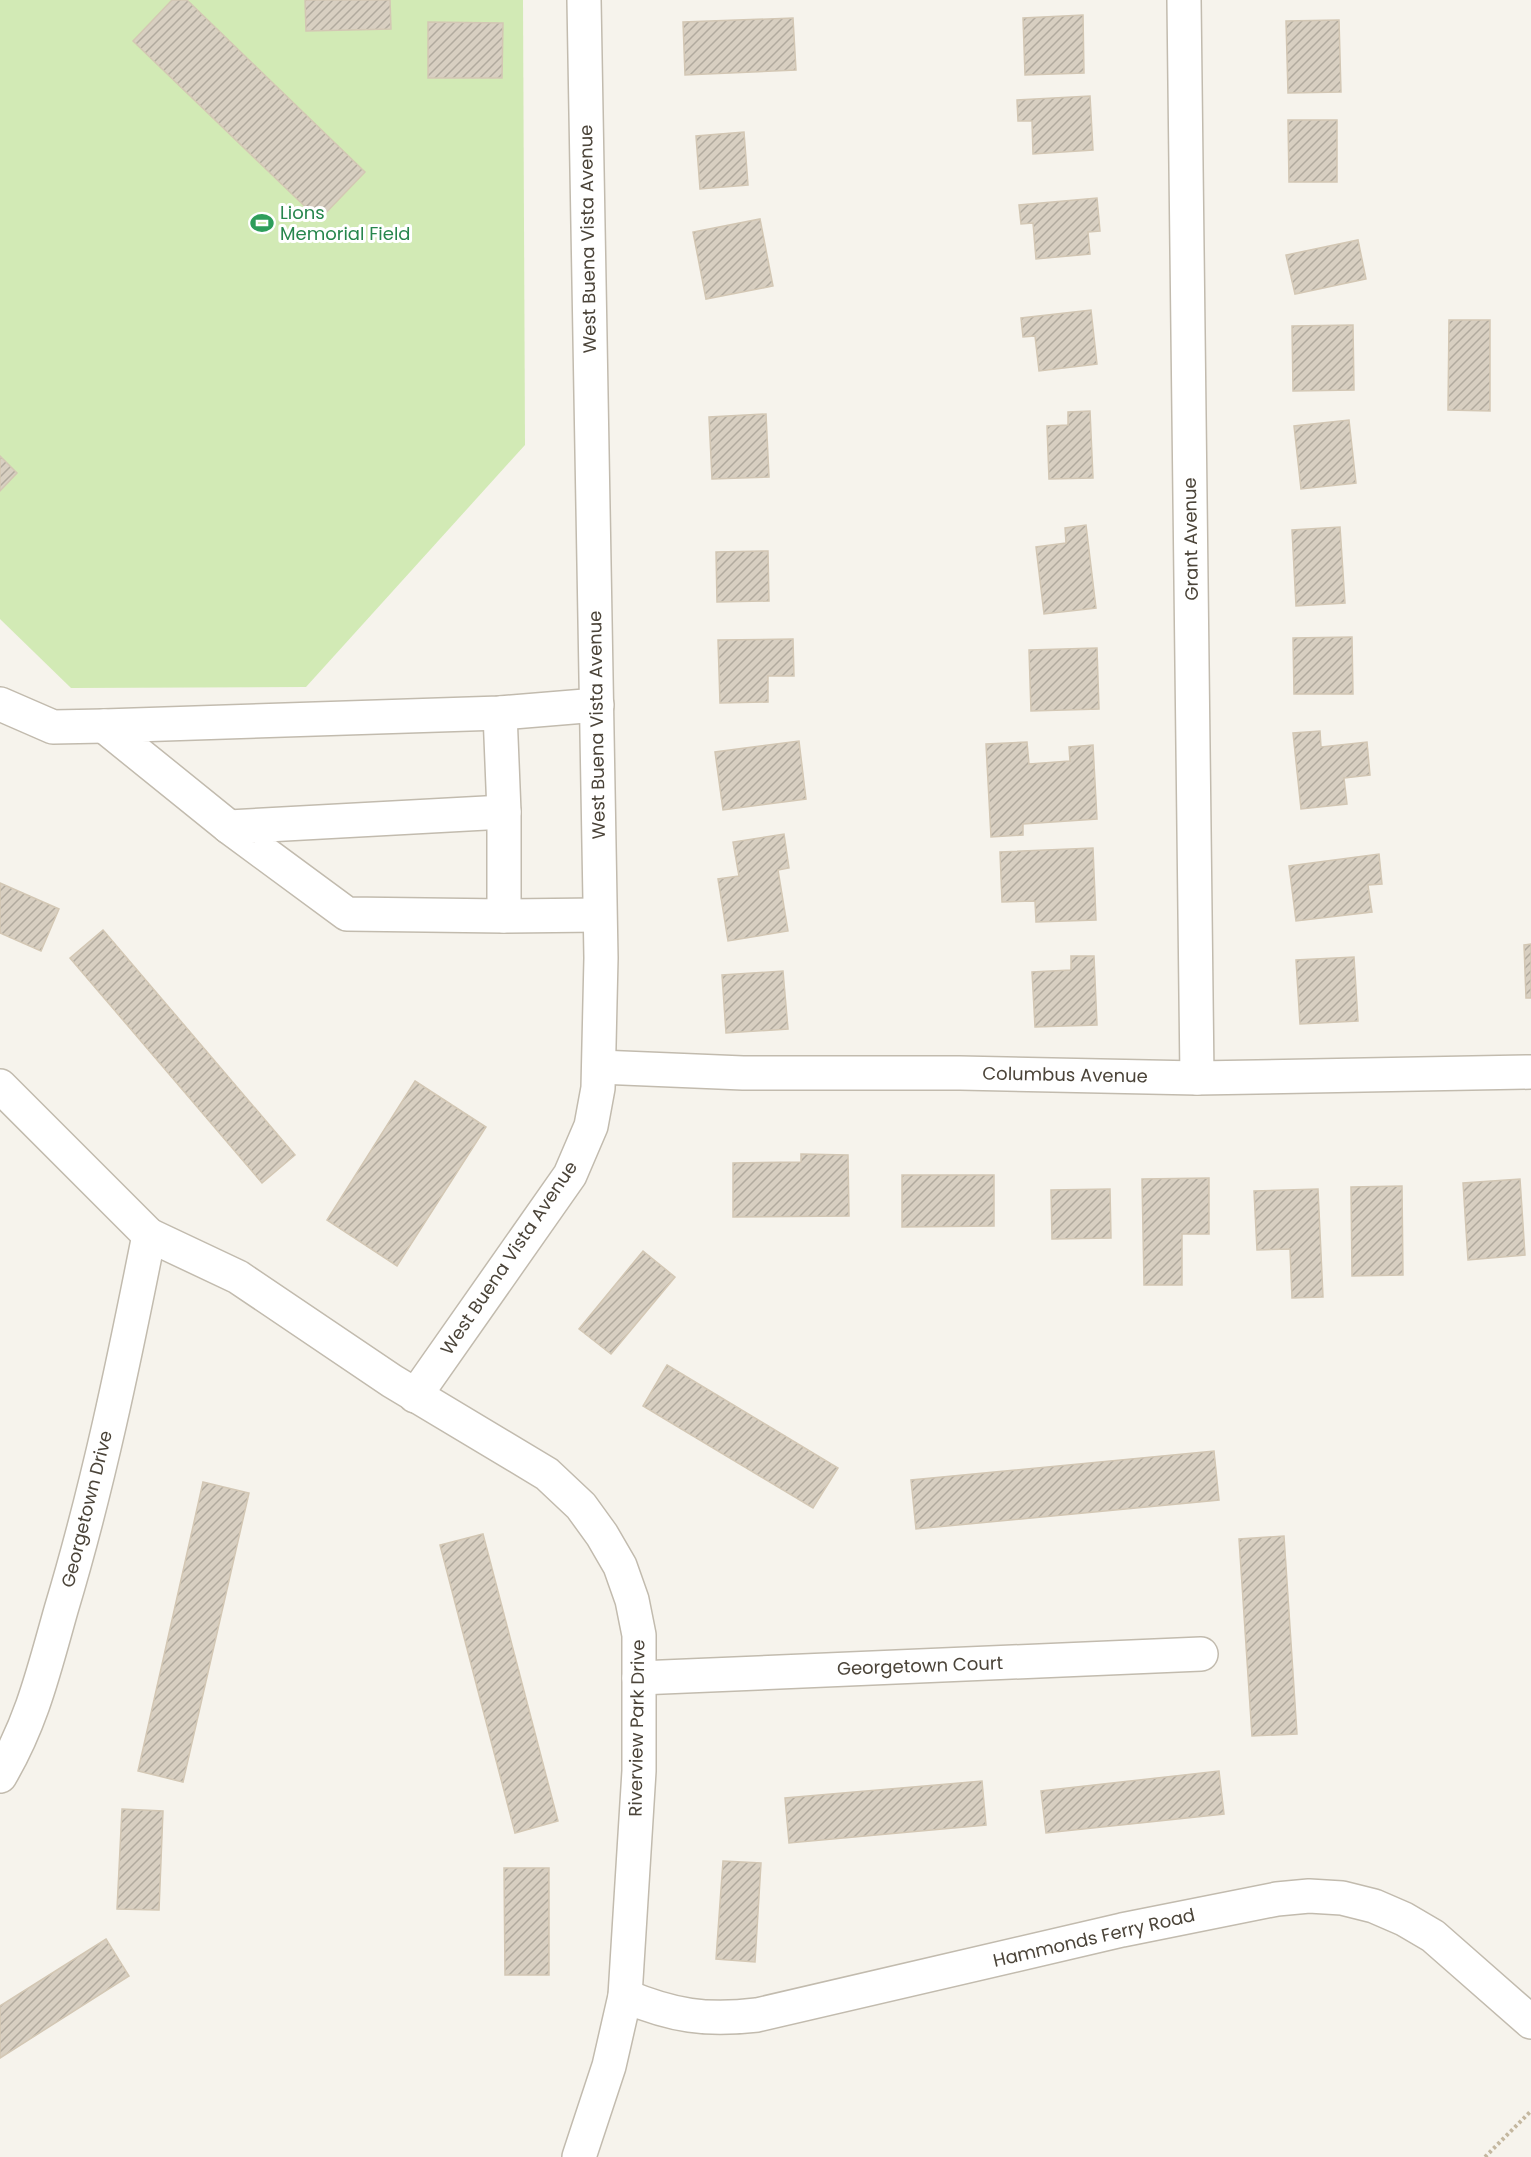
<svg xmlns="http://www.w3.org/2000/svg" width="1531" height="2157" font-family="Poppins,sans-serif">
  <style>
    .pitch { fill: #d2eab5 }
    .building { fill: url(#building-hatch); stroke: #d3c7b4; stroke-width: 1.5 }
    .lines { fill: none; stroke-linecap: round; stroke-linejoin: round }
    .minor-casing { stroke: #c2bbae; stroke-width: 36 }
    .path { stroke: #c4b79f; stroke-width: 4; stroke-dasharray: 3 3; stroke-linecap: butt }
    .minor { stroke: #fff; stroke-width: 33 }
    .labels { text-anchor: middle; stroke-width: 6; stroke-linejoin: round; paint-order: stroke }
    .leisure-label { font-size: 18px; fill: #27864d; stroke: #fff; text-anchor: start }
    .street-label { font-size: 18px; fill: #4b4439; stroke: #fff }
  </style>
  <defs>
    <pattern id="building-hatch" width="6" height="6" patternUnits="userSpaceOnUse" patternTransform="scale(1.5)"><rect width="6" height="6" fill="#d8cfc1"/><path d="M-1 1l2-2M0 6l6-6M5 7l2-2" fill="none" stroke="#b1aa9e"/></pattern>
  </defs>
  <rect width="100%" height="100%" fill="#f6f3ec"/>
  <path class="pitch" d="M 0,0 L 523,0 L 525,445 L 306,687 L 71,688 L 0,619 Z"/>
  <g class="building">
    <path d="M 172,0 L 187,0 L 365,172 L 319,220 L 133,41 Z"/>
    <path d="M 305,0 L 390,0 L 391,29 L 306,31 Z"/>
    <path d="M 1083,15 L 1084,73 L 1025,75 L 1023,18 Z"/>
    <path d="M 793,18 L 796,70 L 685,75 L 683,22 Z"/>
    <path d="M 1339,20 L 1341,92 L 1288,93 L 1286,21 Z"/>
    <path d="M 428,22 L 503,23 L 502,78 L 428,78 Z"/>
    <path d="M 1090,96 L 1093,150 L 1033,154 L 1032,121 L 1018,121 L 1017,100 Z"/>
    <path d="M 1288,120 L 1337,120 L 1337,182 L 1289,182 Z"/>
    <path d="M 744,132 L 748,185 L 700,189 L 696,136 Z"/>
    <path d="M 1097,198 L 1100,231 L 1088,232 L 1090,254 L 1036,259 L 1033,223 L 1021,224 L 1019,205 Z"/>
    <path d="M 760,219 L 773,286 L 706,299 L 693,232 Z"/>
    <path d="M 1358,240 L 1366,279 L 1295,294 L 1286,255 Z"/>
    <path d="M 1091,310 L 1097,364 L 1039,371 L 1035,336 L 1023,337 L 1021,318 Z"/>
    <path d="M 1449,320 L 1490,320 L 1490,411 L 1448,410 Z"/>
    <path d="M 1353,325 L 1354,390 L 1293,391 L 1292,326 Z"/>
    <path d="M 1090,411 L 1093,478 L 1049,479 L 1047,426 L 1068,425 L 1068,412 Z"/>
    <path d="M 766,414 L 769,477 L 712,479 L 709,417 Z"/>
    <path d="M 1349,420 L 1356,483 L 1301,489 L 1294,426 Z"/>
    <path d="M 0,456 L 17,473 L 0,491 Z"/>
    <path d="M 1086,525 L 1096,608 L 1044,614 L 1036,547 L 1066,543 L 1065,528 Z"/>
    <path d="M 1340,527 L 1345,603 L 1296,606 L 1292,530 Z"/>
    <path d="M 768,551 L 769,601 L 717,602 L 716,552 Z"/>
    <path d="M 1352,637 L 1353,694 L 1294,694 L 1293,638 Z"/>
    <path d="M 793,639 L 794,676 L 768,676 L 768,702 L 720,703 L 718,640 Z"/>
    <path d="M 1097,648 L 1099,709 L 1031,711 L 1029,650 Z"/>
    <path d="M 1320,731 L 1321,747 L 1367,742 L 1370,775 L 1344,778 L 1347,804 L 1301,809 L 1293,733 Z"/>
    <path d="M 799,741 L 806,799 L 723,810 L 715,752 Z"/>
    <path d="M 1027,742 L 1029,764 L 1070,761 L 1069,747 L 1093,745 L 1097,819 L 1023,824 L 1023,835 L 991,837 L 986,744 Z"/>
    <path d="M 784,834 L 789,868 L 778,870 L 788,931 L 728,941 L 718,879 L 739,876 L 733,842 Z"/>
    <path d="M 1093,848 L 1096,920 L 1036,922 L 1035,901 L 1002,902 L 1000,852 Z"/>
    <path d="M 1379,854 L 1382,884 L 1368,885 L 1372,912 L 1296,921 L 1289,866 Z"/>
    <path d="M 0,883 L 59,909 L 41,951 L 0,933 Z"/>
    <path d="M 103,930 L 295,1155 L 262,1183 L 70,958 Z"/>
    <path d="M 1531,944 L 1531,998 L 1526,998 L 1524,945 Z"/>
    <path d="M 1071,956 L 1094,956 L 1097,1025 L 1035,1027 L 1032,972 L 1071,970 Z"/>
    <path d="M 1354,957 L 1358,1021 L 1300,1024 L 1296,960 Z"/>
    <path d="M 783,971 L 788,1029 L 726,1033 L 722,975 Z"/>
    <path d="M 415,1081 L 486,1127 L 397,1266 L 327,1220 Z"/>
    <path d="M 801,1154 L 848,1155 L 849,1216 L 733,1217 L 733,1163 L 801,1162 Z"/>
    <path d="M 902,1175 L 994,1175 L 994,1226 L 902,1227 Z"/>
    <path d="M 1209,1178 L 1209,1234 L 1182,1234 L 1182,1285 L 1144,1285 L 1142,1179 Z"/>
    <path d="M 1520,1179 L 1525,1255 L 1468,1260 L 1463,1183 Z"/>
    <path d="M 1402,1186 L 1403,1275 L 1352,1276 L 1351,1187 Z"/>
    <path d="M 1110,1189 L 1111,1238 L 1052,1239 L 1051,1190 Z"/>
    <path d="M 1318,1189 L 1323,1297 L 1292,1298 L 1290,1249 L 1257,1250 L 1254,1191 Z"/>
    <path d="M 643,1251 L 675,1277 L 611,1354 L 579,1329 Z"/>
    <path d="M 667,1365 L 838,1468 L 813,1508 L 643,1406 Z"/>
    <path d="M 1214,1451 L 1219,1500 L 916,1529 L 911,1480 Z"/>
    <path d="M 203,1482 L 249,1493 L 183,1782 L 138,1771 Z"/>
    <path d="M 483,1534 L 558,1821 L 515,1833 L 440,1545 Z"/>
    <path d="M 1284,1536 L 1297,1734 L 1252,1736 L 1239,1539 Z"/>
    <path d="M 1219,1771 L 1224,1814 L 1046,1833 L 1041,1791 Z"/>
    <path d="M 982,1781 L 986,1825 L 789,1843 L 785,1798 Z"/>
    <path d="M 122,1809 L 163,1811 L 159,1910 L 117,1909 Z"/>
    <path d="M 723,1861 L 761,1863 L 755,1962 L 716,1959 Z"/>
    <path d="M 504,1868 L 549,1868 L 549,1975 L 505,1975 Z"/>
    <path d="M 106,1939 L 129,1976 L 0,2058 L 0,2006 Z"/>
  </g>
  <g class="lines">
    <g class="minor-casing">
      <g id="minor">
        <path d="M 1184,0 L 1197,1078"/>
        <path d="M 0,704 L 53,727 L 104,726"/>
        <path d="M 500,713 L 504,812 L 504,916"/>
        <path d="M 504,812 L 229,827 L 347,914 L 504,916 L 599,915"/>
        <path d="M 229,827 L 104,726 L 500,713 L 597,705"/>
        <path d="M 599,1067 L 743,1073 L 960,1073 L 1197,1078 L 1531,1072"/>
        <path d="M 0,1086 L 149,1235 C 124,1361 98,1487 61,1610 C 44,1670 32,1722 0,1776"/>
        <path d="M 149,1235 L 238,1277 L 392,1381 L 547,1474 L 581,1506 L 602,1535 L 620,1566 L 632,1600 L 639,1635 L 639,1771 L 625,1996 L 609,2066 L 579,2157"/>
        <path d="M 415,1396 L 570,1175 L 591,1126 L 598,1088 L 601,958 L 584,0"/>
        <path d="M 639,1678 L 1201,1654"/>
        <path d="M 625,1996 C 673,2016 706,2021 757,2015 L 1122,1930 L 1277,1899 L 1309,1896 L 1342,1898 L 1374,1906 L 1404,1919 L 1433,1936 L 1531,2022"/>
      </g>
    </g>
    <path class="path" d="M 1485,2157 L 1531,2111"/>
    <use href="#minor" class="minor"/>
  </g>
  <defs>
    <g id="stadium-bare" transform="scale(1.8)"><path d="M0-5a6.5 5 0 1 0 0 10a6.5 5 0 1 0 0-10ZM-3.5-1.8h7v3.6h-7Z" fill="#2e9e5b" stroke="#fff" stroke-width="2.5" paint-order="stroke"/></g>
  </defs>
  <g fill-rule="evenodd">
    <use href="#stadium-bare" x="262" y="223"/>
  </g>
  <g class="labels">
    <g class="leisure-label">
      <text x="280" y="219">Lions<tspan x="280" dy="21">Memorial Field</tspan></text>
    </g>
    <g class="street-label">
      <text transform="translate(588 239) rotate(-91)" y="6">West Buena Vista Avenue</text>
      <text transform="translate(1191 539) rotate(-91)" y="6">Grant Avenue</text>
      <text transform="translate(597 725) rotate(-91)" y="6">West Buena Vista Avenue</text>
      <text transform="translate(1065 1075) rotate(1)" y="6">Columbus Avenue</text>
      <text transform="translate(509 1258) rotate(-56)" y="6">West Buena Vista Avenue</text>
      <text transform="translate(87 1509) rotate(-76)" y="6">Georgetown Drive</text>
      <text transform="translate(920 1666) rotate(-2)" y="6">Georgetown Court</text>
      <text transform="translate(637 1728) rotate(-89)" y="6">Riverview Park Drive</text>
      <text transform="translate(1094 1938) rotate(-13)" y="6">Hammonds Ferry Road</text>
    </g>
  </g>
</svg>
